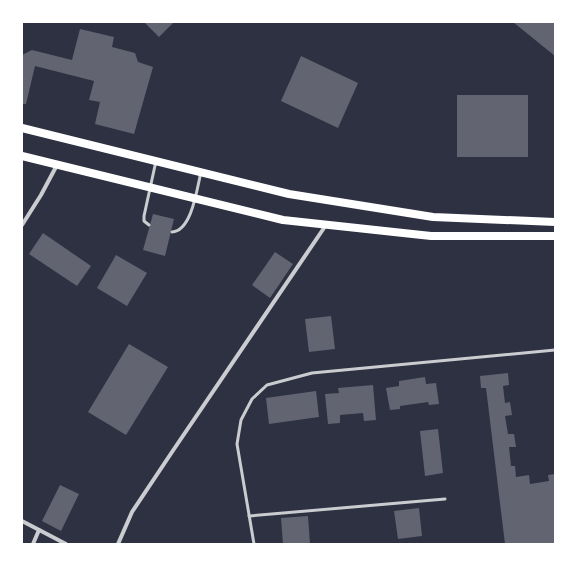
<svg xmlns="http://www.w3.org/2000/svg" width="577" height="566" font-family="Poppins,sans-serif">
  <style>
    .building { fill: #626471 }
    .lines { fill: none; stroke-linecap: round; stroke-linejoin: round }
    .service { stroke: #caccd0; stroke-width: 3 }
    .minor { stroke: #caccd0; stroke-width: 4 }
    .secondary { stroke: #fff; stroke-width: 8 }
  </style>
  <rect width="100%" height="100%" fill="#2d3142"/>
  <g class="building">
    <path d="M 144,22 L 174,22 L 159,37 Z"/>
    <path d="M 513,22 L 555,22 L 555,56 Z"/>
    <path d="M 80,29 L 114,37 L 112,47 L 135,53 L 138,62 L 153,67 L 134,134 L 95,124 L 100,102 L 89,100 L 94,81 L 35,66 L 26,104 L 22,104 L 22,55 L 32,50 L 72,60 Z"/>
    <path d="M 301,56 L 358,83 L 338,128 L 281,101 Z"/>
    <rect x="457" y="95" width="71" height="62"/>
    <path d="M 153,214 L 174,219 L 165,256 L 143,250 Z"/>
    <path d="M 43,233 L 91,266 L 77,286 L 29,254 Z"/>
    <path d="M 275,252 L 293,264 L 270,298 L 252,285 Z"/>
    <path d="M 116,255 L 147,273 L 127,306 L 97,288 Z"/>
    <path d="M 331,316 L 335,349 L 309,352 L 305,319 Z"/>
    <path d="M 129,344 L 168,367 L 126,435 L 88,412 Z"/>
    <path d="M 508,373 L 509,385 L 503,386 L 505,403 L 510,402 L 512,415 L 505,416 L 508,434 L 514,434 L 516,447 L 509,447 L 511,466 L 515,466 L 516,477 L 529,475 L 530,484 L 549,481 L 548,475 L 555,474 L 555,543 L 505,544 L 486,388 L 481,388 L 480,376 Z"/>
    <path d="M 425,377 L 426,384 L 436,383 L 439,404 L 429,405 L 428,402 L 400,406 L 400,409 L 390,410 L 386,388 L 399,386 L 399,381 Z"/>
    <path d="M 373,385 L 376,420 L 364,421 L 363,413 L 340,415 L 340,423 L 328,424 L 325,394 L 339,393 L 338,388 Z"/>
    <path d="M 316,391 L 319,417 L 269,424 L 266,398 Z"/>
    <path d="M 438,429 L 443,473 L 425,476 L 420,431 Z"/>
    <path d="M 60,485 L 79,494 L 61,531 L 42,521 Z"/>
    <path d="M 419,508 L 422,536 L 398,539 L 394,511 Z"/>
    <path d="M 308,516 L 310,544 L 283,544 L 281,518 Z"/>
  </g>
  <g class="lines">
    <g class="service">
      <path d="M 149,225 L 144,221 L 144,216 L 156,161"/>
      <path d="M 172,232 C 192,231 197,188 201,172"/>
      <path d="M 249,516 L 445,499"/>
      <path d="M 254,544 L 237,444 L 241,420 L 252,399 L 267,385 L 312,373 L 555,350"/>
    </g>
    <g class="minor">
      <path d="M 22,225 L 41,195 L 57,165"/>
      <path d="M 22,521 L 66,544"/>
      <path d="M 33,544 L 39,530"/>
      <path d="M 118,544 L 132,512 L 172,452 L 326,225"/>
    </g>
    <g class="secondary">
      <path d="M 22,128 L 289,194 L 433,217 L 555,222"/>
      <path d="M 22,156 L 283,220 L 431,236 L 555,236"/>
    </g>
  </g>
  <rect width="577" height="566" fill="none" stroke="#ffffff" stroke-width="46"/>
</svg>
